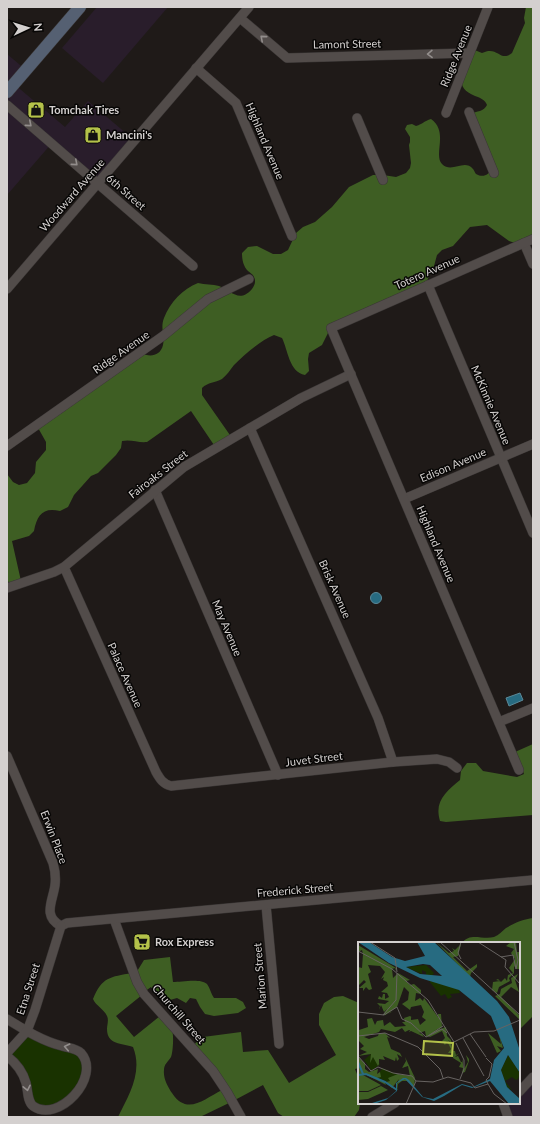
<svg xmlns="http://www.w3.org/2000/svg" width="540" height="1124" font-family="Lato,sans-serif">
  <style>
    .commercial { fill: #291d2b }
    .green { fill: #193200 }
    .forest { fill: #3e5e23 }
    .water { fill: #276b81; stroke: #5b8998 }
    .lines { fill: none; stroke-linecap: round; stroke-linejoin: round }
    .street-casing { stroke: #3a3635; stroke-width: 10 }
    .secondary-casing { stroke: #3a3635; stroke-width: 13 }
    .street { stroke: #524c4a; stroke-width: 9 }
    .secondary { stroke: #556072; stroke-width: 12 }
    .oneway { stroke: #938e8c }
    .labels { text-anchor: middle; stroke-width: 3; stroke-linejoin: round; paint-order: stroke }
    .street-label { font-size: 11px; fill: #d4d0cf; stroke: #070605 }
    .poi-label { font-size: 11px; font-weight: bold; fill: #d4d0cf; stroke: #070605; text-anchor: start }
    .inset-river { fill: none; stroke: #276b81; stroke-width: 2 }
    .inset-road { fill: none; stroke: #676361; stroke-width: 1 }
    .view { fill: #b4c24a; fill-opacity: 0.15; stroke: #b4c24a; stroke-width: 2 }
    .inset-edge { fill: none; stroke: #d4d0cf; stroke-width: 2 }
  </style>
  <rect width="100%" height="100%" fill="#1f1a18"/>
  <g class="commercial">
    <path d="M 97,7 L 168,7 L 103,83 L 62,48 Z"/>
    <path d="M 7,54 L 26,70 L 14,84 L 65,127 L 88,101 L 134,140 L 98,183 L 52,143 L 7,195 Z"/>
    <path d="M 533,1077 L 533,1117 L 508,1117 L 504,1106 L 508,1103 L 519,1103 L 519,1092 Z"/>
  </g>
  <path class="green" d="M 27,1031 L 75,1049 L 86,1071 L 64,1106 L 33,1106 L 26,1083 L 7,1053 Z"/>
  <g class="forest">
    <path d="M 526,7 L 533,7 L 533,238 L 518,244 L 509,241 L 487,225 L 470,227 L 453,246 L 442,250 L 437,255 L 434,266 L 425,285 L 331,327 L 322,345 L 309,353 L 308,359 L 309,371 L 305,375 C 289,372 288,350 282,338 L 274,335 C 261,340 244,355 234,365 C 230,370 227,375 222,379 C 215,383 208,382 202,388 L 202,395 L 232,438 L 216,448 L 191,411 L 147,442 C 138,443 131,439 122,441 L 121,448 L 116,455 L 98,473 L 91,476 L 74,495 L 68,507 L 60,511 C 43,507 37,515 34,531 L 29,536 L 12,541 L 21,581 L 10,585 L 7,579 L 7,474 L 13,482 L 19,485 L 27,483 L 35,473 L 36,462 L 46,450 L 46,442 L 37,426 L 141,353 C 149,357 160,357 163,345 C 165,336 160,328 164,318 C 170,302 183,289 198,283 C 205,285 213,284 219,286 C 231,290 239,304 252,289 C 255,285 256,281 254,277 C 253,274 250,273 248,271 C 243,266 242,259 242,253 L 248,247 L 257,246 L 273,254 L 281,254 L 288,250 L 296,233 L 303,227 L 315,222 L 332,207 L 349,187 L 373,175 L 383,175 L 396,177 L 406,173 L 410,168 L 411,163 L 409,145 L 410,142 L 410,137 L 405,129 L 407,125 L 412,124 L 416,126 C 423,124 424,121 431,119 C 449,132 433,154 442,164 C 452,174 464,158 473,169 C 474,170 475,173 476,174 C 483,178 489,175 491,169 L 470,113 C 477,112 484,111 487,105 C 485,100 481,98 475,96 C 450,86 465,67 472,49 L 482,53 C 498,45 500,63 512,53 L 525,23 L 524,18 Z"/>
    <path d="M 533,744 L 533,815 L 446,822 L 440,821 C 434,801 446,792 460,780 L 461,771 L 467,763 L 476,763 L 483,771 L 517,777 L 524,774 L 515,752 Z"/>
    <path d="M 533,918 L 533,1016 L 519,1030 L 519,943 L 462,943 C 470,932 482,940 494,937 C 499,935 502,931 506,928 C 514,923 524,919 533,918 Z"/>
    <path d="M 170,957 L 173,982 C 181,982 201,978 207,984 C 210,988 211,994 214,998 L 236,998 L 243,1002 L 246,1008 L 238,1013 L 214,1016 L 205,1014 L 200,1007 L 196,999 L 190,998 L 186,1003 L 177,998 L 170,1000 L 156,994 L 151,987 L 144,992 L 136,973 L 144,960 Z"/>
    <path d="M 132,973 L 142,995 L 116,1016 L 134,1037 L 160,1016 C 163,1020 170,1025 172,1030 C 174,1035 173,1052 171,1057 C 168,1062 164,1064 164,1070 C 163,1078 168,1087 172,1093 C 187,1116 204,1099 222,1090 L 229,1103 L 200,1117 L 118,1117 C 129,1095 143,1072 133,1047 C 122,1043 107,1045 107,1029 C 107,1025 109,1020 107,1016 C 104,1009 96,1006 93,999 C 102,977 110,977 132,973 Z"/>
    <path d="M 343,996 L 359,1003 L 359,1068 L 355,1069 L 359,1079 L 359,1103 L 360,1103 L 359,1110 L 354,1117 L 284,1117 L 278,1113 L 263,1085 L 233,1101 L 191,1047 L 203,1037 L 241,1032 L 243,1052 L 268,1050 L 289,1083 L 336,1055 L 319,1025 L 319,1014 L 324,1003 L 334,997 Z"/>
  </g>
  <g class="water">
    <circle cx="376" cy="598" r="5.5"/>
    <path d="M 520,693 L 523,700 L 509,706 L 506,698 Z"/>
  </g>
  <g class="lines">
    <g class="street-casing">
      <g id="street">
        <path d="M 240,18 L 287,58 L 469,53"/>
        <path d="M 196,68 L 236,103 L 292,236"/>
        <path d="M 7,105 L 193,266"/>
        <path d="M 469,112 L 494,173"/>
        <path d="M 446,113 L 488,7"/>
        <path d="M 357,118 L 383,180"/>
        <path d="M 524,243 L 533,264"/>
        <path d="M 428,285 L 533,533"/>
        <path d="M 7,289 L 249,7"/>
        <path d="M 250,428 L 378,718 L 393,762"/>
        <path d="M 7,446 L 163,336 L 208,299 L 249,279"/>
        <path d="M 155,490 L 278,775"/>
        <path d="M 404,499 L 533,444"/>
        <path d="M 64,567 L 156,772 C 160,779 163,784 171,786 L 393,762 L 437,759 L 449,762 L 457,768"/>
        <path d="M 7,588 L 54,572 L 64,567 L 184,467 L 301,398 L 351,374"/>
        <path d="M 499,722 L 533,708"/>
        <path d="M 7,756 L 53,863 C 55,870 56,877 55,885 C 53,901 42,916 61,926"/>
        <path d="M 519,770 L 331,328 L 533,239"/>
        <path d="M 266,905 L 279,1044"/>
        <path d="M 114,919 L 137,982 L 144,994 L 213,1071 L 227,1092 L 241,1117"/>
        <path d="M 61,926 L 67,923 L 533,880"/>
        <path d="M 7,1019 C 25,1030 42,1041 62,1046 C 69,1048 76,1048 81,1053 C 102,1077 58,1124 33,1106 C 27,1101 28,1090 26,1083 C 23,1072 16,1063 7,1056"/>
        <path d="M 7,1053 L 27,1031 L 35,1010 L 61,926"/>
        <path d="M 519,1092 L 533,1077"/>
        <path d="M 503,1103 L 508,1117"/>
        <path d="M 372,1117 L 395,1103"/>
      </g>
    </g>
    <g class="secondary-casing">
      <path id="secondary" d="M 7,92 L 80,7"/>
    </g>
    <use href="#street" class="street"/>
    <use href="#secondary" class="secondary"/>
  </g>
  <defs><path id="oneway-chevron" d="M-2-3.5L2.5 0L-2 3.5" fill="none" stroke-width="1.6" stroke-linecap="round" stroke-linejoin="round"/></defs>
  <g class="oneway">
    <use href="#oneway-chevron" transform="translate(263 38) rotate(-139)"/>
    <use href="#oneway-chevron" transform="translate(430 54) rotate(179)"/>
    <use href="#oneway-chevron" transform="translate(29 124) rotate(40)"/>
    <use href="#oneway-chevron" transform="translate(75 163) rotate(41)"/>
    <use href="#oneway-chevron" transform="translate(67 1047) rotate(-168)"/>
    <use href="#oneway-chevron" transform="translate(27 1088) rotate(78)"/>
  </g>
  <defs>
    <g id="shop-square" transform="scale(0.9)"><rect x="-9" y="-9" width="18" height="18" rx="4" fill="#b4c24a" stroke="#070605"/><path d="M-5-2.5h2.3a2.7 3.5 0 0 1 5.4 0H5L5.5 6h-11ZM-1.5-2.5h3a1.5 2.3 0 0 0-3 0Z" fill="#111"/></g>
    <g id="supermarket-square" transform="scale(0.9)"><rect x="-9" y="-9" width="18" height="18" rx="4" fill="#b4c24a" stroke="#070605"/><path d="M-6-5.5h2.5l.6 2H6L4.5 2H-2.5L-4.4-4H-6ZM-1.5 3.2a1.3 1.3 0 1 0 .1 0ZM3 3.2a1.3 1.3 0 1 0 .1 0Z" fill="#111"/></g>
  </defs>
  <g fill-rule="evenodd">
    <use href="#shop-square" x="36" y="110"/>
    <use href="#shop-square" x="93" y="135"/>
    <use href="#supermarket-square" x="142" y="942"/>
  </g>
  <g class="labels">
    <g class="street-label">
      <text transform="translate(347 44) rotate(-1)" y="4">Lamont Street</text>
      <text transform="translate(456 56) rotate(-68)" y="4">Ridge Avenue</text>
      <text transform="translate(265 141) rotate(67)" y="4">Highland Avenue</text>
      <text transform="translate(126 192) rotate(41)" y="4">6th Street</text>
      <text transform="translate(72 195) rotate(-49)" y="4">Woodward Avenue</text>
      <text transform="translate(427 272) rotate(-24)" y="4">Totero Avenue</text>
      <text transform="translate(121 352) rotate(-35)" y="4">Ridge Avenue</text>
      <text transform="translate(491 405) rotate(67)" y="4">McKinnie Avenue</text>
      <text transform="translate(453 465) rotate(-23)" y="4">Edison Avenue</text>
      <text transform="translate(158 474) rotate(-38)" y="4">Fairoaks Street</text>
      <text transform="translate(436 544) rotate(67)" y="4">Highland Avenue</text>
      <text transform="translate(335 589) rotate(66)" y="4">Brisk Avenue</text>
      <text transform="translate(227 628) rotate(67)" y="4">May Avenue</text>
      <text transform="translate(125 675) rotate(66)" y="4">Palace Avenue</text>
      <text transform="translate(314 759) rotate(-7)" y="4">Juvet Street</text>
      <text transform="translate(54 837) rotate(69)" y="4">Erwin Place</text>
      <text transform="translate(295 890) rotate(-5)" y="4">Frederick Street</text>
      <text transform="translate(260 976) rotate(-95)" y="4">Marion Street</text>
      <text transform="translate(28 989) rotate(-72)" y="4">Etna Street</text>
      <text transform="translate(179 1014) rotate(49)" y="4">Churchill Street</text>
    </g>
    <g class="poi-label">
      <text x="49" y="114">Tomchak Tires</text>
      <text x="106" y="139">Mancini's</text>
      <text x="155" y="946">Rox Express</text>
    </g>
  </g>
  <g transform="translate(358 942)">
    <rect width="162" height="162" fill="#1f1a18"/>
    <path d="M 68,23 L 76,31 L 74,34 L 68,33 L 68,30 L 64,28 L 64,32 L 48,25 ZM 71,39 L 87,41 L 101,48 L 102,51 L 92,52 L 94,55 L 90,57 L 87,52 L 83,54 ZM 14,111 L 22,122 L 14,129 L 6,118 ZM 150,113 L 162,131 L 160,137 L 158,138 L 154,135 L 147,139 L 154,148 L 149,145 L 143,128 ZM 24,126 L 39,132 L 38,137 L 33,136 L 32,141 L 19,135 Z" fill="#193200"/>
    <path d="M 78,0 L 91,11 L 96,9 L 94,6 L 97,8 L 103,2 L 100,14 L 95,15 L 109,29 L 119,22 L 119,25 L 113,31 L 112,35 ZM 153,0 L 158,0 L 159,10 L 162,10 L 162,27 L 158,27 L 156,24 L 156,31 L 151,36 L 152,39 L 141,45 L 139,51 L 134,48 L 135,40 L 142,39 L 138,38 L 140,37 L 143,40 L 147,36 L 149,39 L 150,33 L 155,31 L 151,26 L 157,17 L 153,11 L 156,7 L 148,4 ZM 0,3 L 38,26 L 38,29 L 37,26 L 34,27 L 35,36 L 40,31 L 52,38 L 48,39 L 52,43 L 56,42 L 63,48 L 63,52 L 58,51 L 57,59 L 62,56 L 65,59 L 66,56 L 80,75 L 80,72 L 83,72 L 84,85 L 76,89 L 88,85 L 89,94 L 93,98 L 93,100 L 90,98 L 93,102 L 94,109 L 97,109 L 98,113 L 101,111 L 97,115 L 100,114 L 103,120 L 104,120 L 104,117 L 106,127 L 110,120 L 108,113 L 111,117 L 111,119 L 107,130 L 104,131 L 105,126 L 101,125 L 103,121 L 95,116 L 94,111 L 90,111 L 93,107 L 89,99 L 87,103 L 84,99 L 87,96 L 84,89 L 72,95 L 68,94 L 67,89 L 61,91 L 64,92 L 66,95 L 53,89 L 51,90 L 52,88 L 51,88 L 47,90 L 44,86 L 37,90 L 23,87 L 21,90 L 6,95 L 11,97 L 20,94 L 21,91 L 27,91 L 32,96 L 29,95 L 33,107 L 42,111 L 44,115 L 39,112 L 41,117 L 39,119 L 38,115 L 37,119 L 25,114 L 27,118 L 21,117 L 21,122 L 20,124 L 15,115 L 12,121 L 13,112 L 0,114 L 9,110 L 2,107 L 6,104 L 0,98 L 1,88 L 10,85 L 9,77 L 14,76 L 17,83 L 19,79 L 25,78 L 26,84 L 32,80 L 37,85 L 48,84 L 44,80 L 47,80 L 46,76 L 52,74 L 55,76 L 53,75 L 53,78 L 60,77 L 62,83 L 68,78 L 64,75 L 66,70 L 63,63 L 53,65 L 52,68 L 44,62 L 50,58 L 51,50 L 46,45 L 39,65 L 27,73 L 35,69 L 32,71 L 25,73 L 29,67 L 26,70 L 23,63 L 21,68 L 22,64 L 19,61 L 27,62 L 31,59 L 20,57 L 21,54 L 24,56 L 25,52 L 27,52 L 27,57 L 31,55 L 29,51 L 23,50 L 30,44 L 29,40 L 25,38 L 26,35 L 23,37 L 27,30 L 22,24 L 10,23 L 13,30 L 10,32 L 14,47 L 11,48 L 8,45 L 5,49 L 5,46 L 1,46 L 8,40 L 6,38 L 0,44 L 0,25 L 4,26 L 5,12 L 4,8 L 0,10 ZM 160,32 L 157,38 L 161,50 L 153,45 L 143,55 L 162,74 L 162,78 L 137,54 L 142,52 L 143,47 L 154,41 L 153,36 ZM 140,88 L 145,106 L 139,104 L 143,109 L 139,111 L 130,91 L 143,102 ZM 0,115 L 7,121 L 7,127 L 11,130 L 20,127 L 19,132 L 22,130 L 23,135 L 19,136 L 26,139 L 28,143 L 7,132 L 0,132 ZM 47,115 L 57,136 L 56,145 L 49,139 L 44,139 L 40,142 L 40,149 L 39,142 L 41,137 L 34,146 L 28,140 L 32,139 L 30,136 L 40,132 L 52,134 L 50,124 L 44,126 L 48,119 ZM 0,133 L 5,133 L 23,143 L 10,149 L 0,149 ZM 23,144 L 30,148 L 10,157 L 0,158 L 0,150 L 10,150 Z" fill="#3e5e23"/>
    <path d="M 0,0 L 11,0 L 34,15 L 47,19 L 67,14 L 59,0 L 76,0 L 139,59 L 151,75 L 162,109 L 162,131 L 150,113 L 143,128 L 149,145 L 162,157 L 162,162 L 151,162 L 132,139 L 114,146 L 104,143 L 86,154 L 76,159 L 64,155 L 47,137 L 39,141 L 39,149 L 28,158 L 16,162 L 0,162 L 14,161 L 30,156 L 38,149 L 38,141 L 45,136 L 48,136 L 51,138 L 65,155 L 75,157 L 104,142 L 115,145 L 132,137 L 136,118 L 146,106 L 133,74 L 101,48 L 62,36 L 31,21 ZM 65,22 L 72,23 L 84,34 L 62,32 L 48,25 Z" fill="#276b81" fill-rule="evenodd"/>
    <path class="inset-river" d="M 0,120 L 5,132M 0,133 L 8,132 L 27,140 L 39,148"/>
    <path class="inset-road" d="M 12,0 L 37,16 L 39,30M 82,0 L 162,73M 120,0 L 148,18 L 147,25 L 162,42M 156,0 L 160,18 L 158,27M 0,9 L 34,27 L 70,58 L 96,100 L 116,90 L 136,89 L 162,78M 143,15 L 155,13 L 158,27M 103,17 L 100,11 L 103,0M 0,70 L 26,73 L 39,65 L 44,77 L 53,81 L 68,95 L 84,87 L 89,91M 25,73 L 38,58 L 39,31M 112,92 L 128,115M 0,94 L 27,91 L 60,105 L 82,127 L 85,136M 70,94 L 85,84M 105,96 L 126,134M 98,101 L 106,118 L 106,127 L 102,137M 0,114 L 13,129 L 20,125 L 35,131 L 54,134 L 58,139M 128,116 L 134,122 L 131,135 L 128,138 L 130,142M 48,162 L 58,139 L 75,140 L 90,135 L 113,141 L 117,146 L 130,142 L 136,152 L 149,162"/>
    <path class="view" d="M 66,99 L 95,101 L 94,114 L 65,112 Z"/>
    <rect width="162" height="162" class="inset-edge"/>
  </g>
  <rect width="540" height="1124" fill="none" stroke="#d4d0cf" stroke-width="16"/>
  <g transform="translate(28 28) rotate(86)" stroke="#070605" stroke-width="3" paint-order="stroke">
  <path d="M0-3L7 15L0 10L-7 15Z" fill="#d4d0cf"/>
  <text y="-6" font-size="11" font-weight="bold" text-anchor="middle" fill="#d4d0cf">N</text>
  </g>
</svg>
